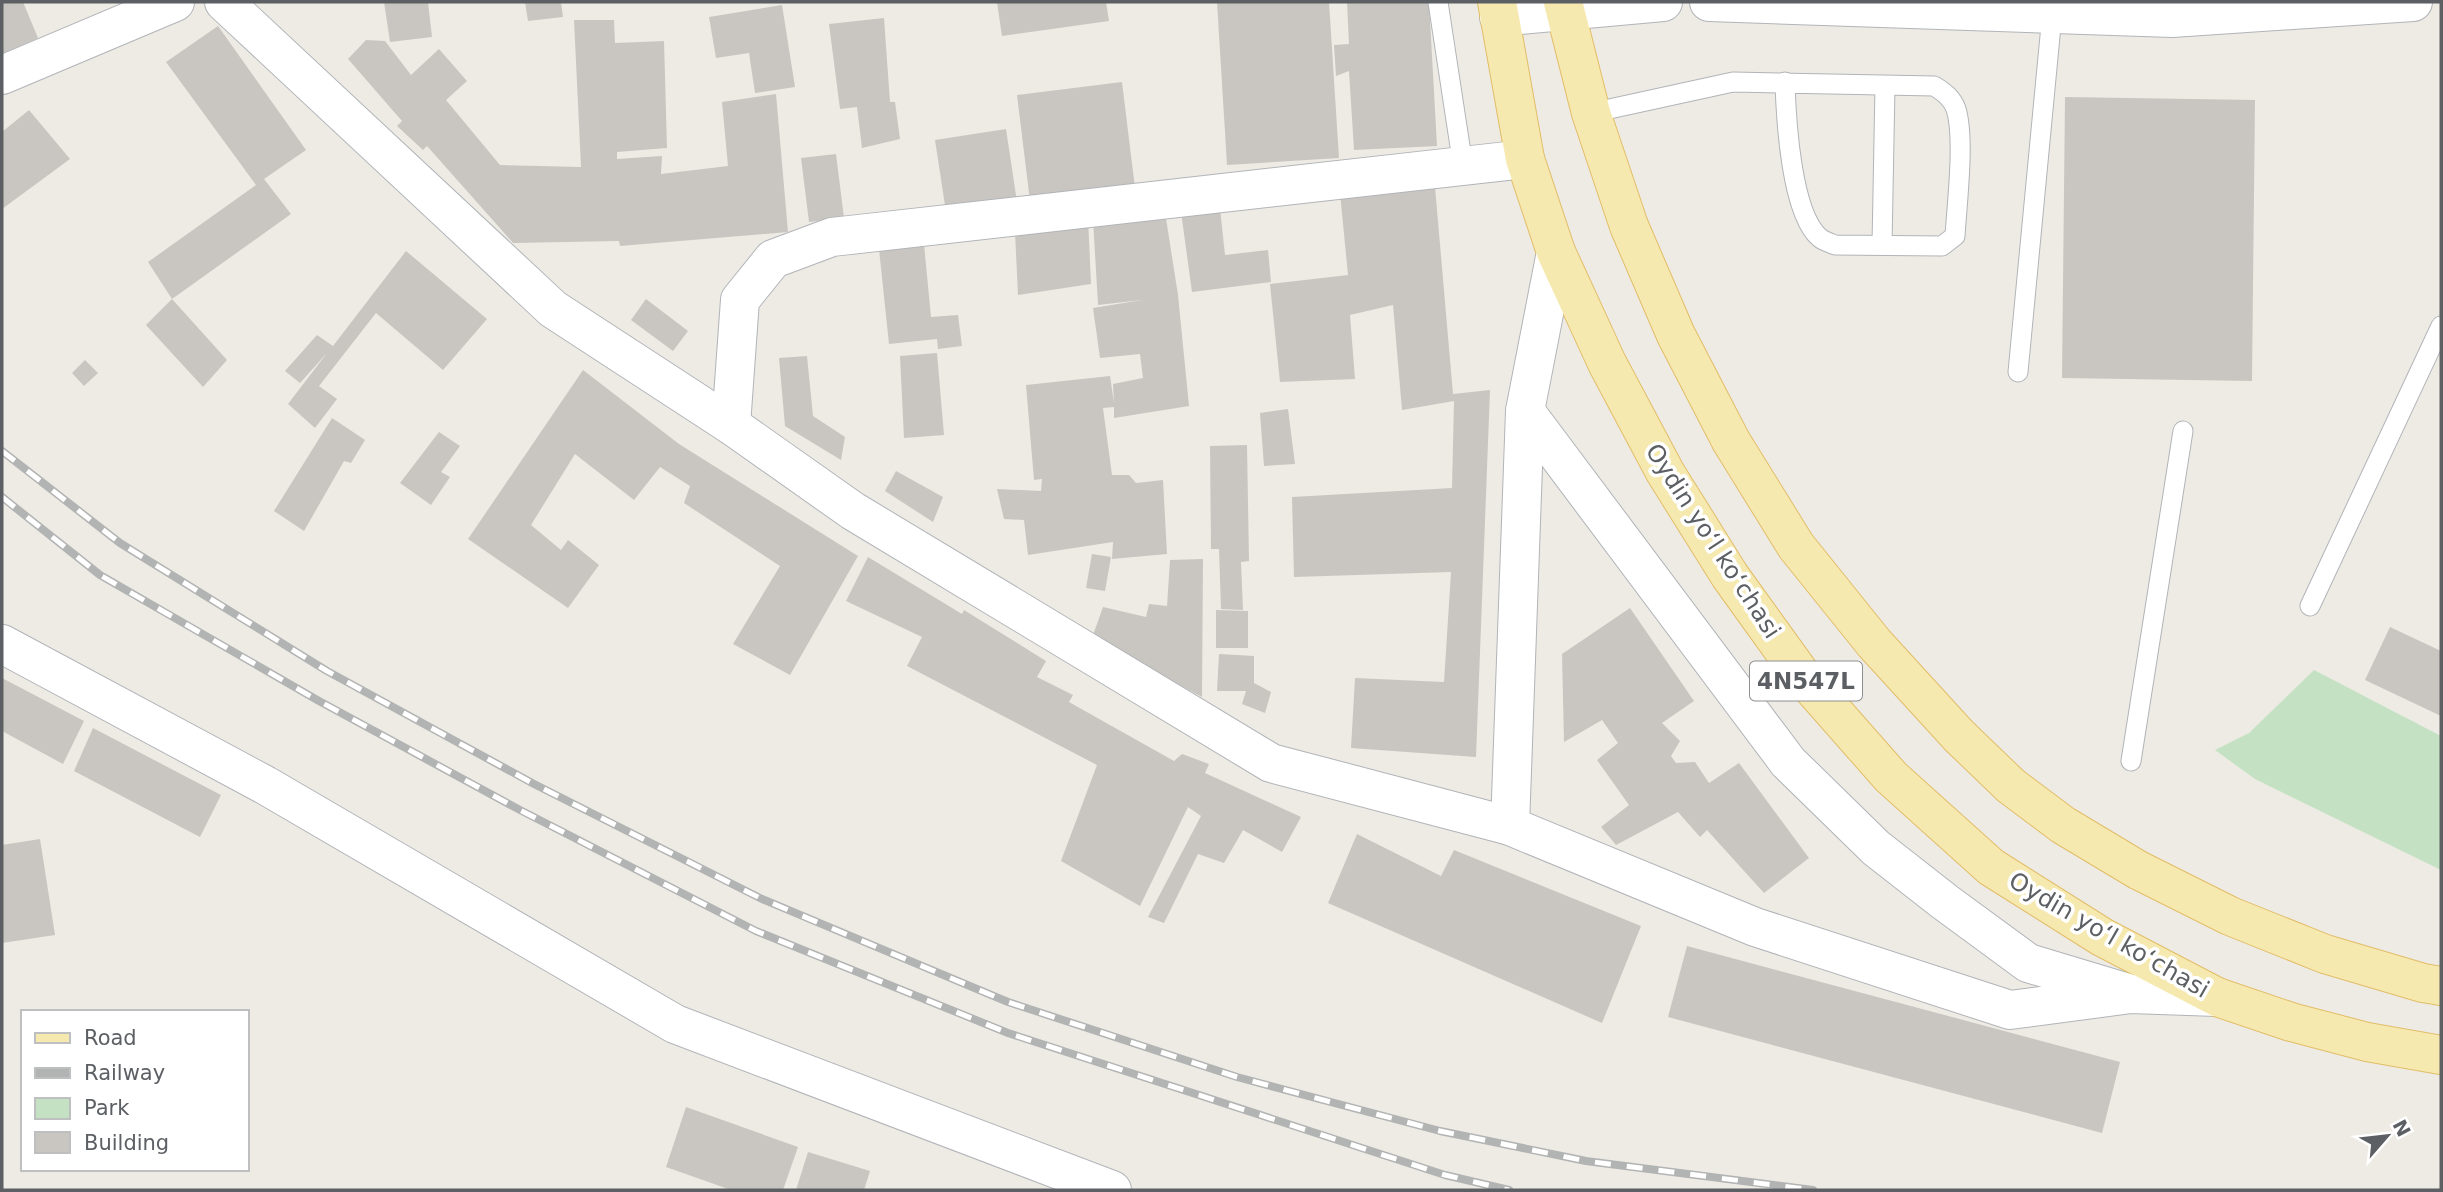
<svg xmlns="http://www.w3.org/2000/svg" width="2443" height="1192" font-family="'DejaVu Sans',sans-serif">
  <style>
    .green { fill: #c4e2c3 }
    .building { fill: #c9c6c1 }
    .lines { fill: none; stroke-linecap: round; stroke-linejoin: round }
    .service-casing { stroke: #b1b4b8; stroke-width: 21 }
    .minor-casing { stroke: #b1b4b8; stroke-width: 40 }
    .primary-casing { stroke: #e2bd68; stroke-width: 40 }
    .service { stroke: #fff; stroke-width: 19 }
    .minor { stroke: #fff; stroke-width: 38 }
    .primary { stroke: #f6e9b0; stroke-width: 38 }
    .rail-casing { stroke: #b2b3b3; stroke-width: 8 }
    .rail { stroke: #fff; stroke-width: 5; stroke-dasharray: 16; stroke-linecap: butt }
    .labels { text-anchor: middle; stroke-width: 7; stroke-linejoin: round; paint-order: stroke }
    .shield { fill: #fff; stroke: #8d8f92; stroke-width: 2 }
    .shield-label { font-size: 23px; font-weight: bold; fill: #5c5f63 }
    .street-label { font-size: 24px; fill: #5c5f63; stroke: #fff }
  </style>
  <rect width="100%" height="100%" fill="#edebe4"/>
  <path class="green" d="M 2314,670 L 2441,736 L 2441,870 L 2255,779 L 2215,750 L 2249,733 Z"/>
  <g class="building">
    <path d="M 2,2 L 23,2 L 38,38 L 2,54 Z"/>
    <path d="M 384,2 L 428,2 L 432,37 L 390,42 Z"/>
    <path d="M 525,2 L 561,2 L 563,17 L 528,21 Z"/>
    <path d="M 997,2 L 1106,2 L 1109,21 L 1002,36 Z"/>
    <path d="M 1217,2 L 1329,2 L 1339,158 L 1227,165 Z"/>
    <path d="M 1347,2 L 1429,2 L 1437,146 L 1354,150 L 1349,71 L 1336,76 L 1334,45 L 1349,44 Z"/>
    <path d="M 782,5 L 795,87 L 755,93 L 749,53 L 716,58 L 709,17 Z"/>
    <path d="M 884,18 L 890,102 L 895,102 L 900,139 L 862,148 L 857,107 L 840,109 L 829,24 Z"/>
    <path d="M 574,20 L 614,20 L 615,43 L 664,41 L 667,148 L 617,152 L 617,159 L 662,156 L 661,174 L 728,166 L 722,102 L 776,94 L 788,232 L 620,246 L 619,241 L 513,243 L 427,146 L 423,150 L 397,126 L 402,121 L 348,59 L 366,40 L 385,41 L 411,75 L 439,49 L 467,81 L 446,100 L 500,165 L 581,167 Z"/>
    <path d="M 218,26 L 306,150 L 264,179 L 291,214 L 172,299 L 148,262 L 256,185 L 166,62 Z"/>
    <path d="M 1122,82 L 1135,188 L 1030,201 L 1017,95 Z"/>
    <path d="M 2065,97 L 2255,100 L 2252,381 L 2062,378 Z"/>
    <path d="M 29,110 L 70,159 L 2,209 L 2,132 Z"/>
    <path d="M 1006,129 L 1017,202 L 946,212 L 935,140 Z"/>
    <path d="M 836,154 L 844,218 L 809,222 L 801,158 Z"/>
    <path d="M 1435,187 L 1453,394 L 1490,390 L 1476,757 L 1351,748 L 1355,678 L 1444,682 L 1451,572 L 1294,577 L 1292,497 L 1452,488 L 1454,401 L 1402,410 L 1393,305 L 1350,315 L 1355,379 L 1280,382 L 1270,284 L 1348,275 L 1340,193 Z"/>
    <path d="M 1220,208 L 1225,255 L 1268,250 L 1271,282 L 1192,292 L 1181,212 Z"/>
    <path d="M 1165,212 L 1178,295 L 1189,406 L 1114,418 L 1114,407 L 1103,408 L 1112,475 L 1129,475 L 1136,483 L 1163,480 L 1167,554 L 1112,559 L 1113,542 L 1028,555 L 1024,520 L 1004,519 L 997,489 L 1041,491 L 1042,479 L 1034,480 L 1026,385 L 1110,376 L 1114,403 L 1113,384 L 1143,378 L 1140,354 L 1100,358 L 1093,308 L 1142,300 L 1098,305 L 1093,219 Z"/>
    <path d="M 1088,218 L 1091,284 L 1018,295 L 1015,232 Z"/>
    <path d="M 924,244 L 931,317 L 958,315 L 962,346 L 938,349 L 937,339 L 889,344 L 879,249 Z"/>
    <path d="M 406,251 L 487,319 L 443,370 L 376,313 L 319,386 L 337,399 L 315,428 L 288,404 L 327,353 L 300,383 L 285,371 L 317,335 L 333,346 Z"/>
    <path d="M 172,299 L 227,360 L 203,387 L 146,325 Z"/>
    <path d="M 646,299 L 688,331 L 673,351 L 631,320 Z"/>
    <path d="M 937,353 L 944,435 L 904,438 L 900,356 Z"/>
    <path d="M 807,356 L 813,416 L 845,437 L 841,460 L 785,426 L 779,358 Z"/>
    <path d="M 85,360 L 98,373 L 84,386 L 72,373 Z"/>
    <path d="M 583,370 L 679,444 L 858,556 L 790,675 L 733,644 L 780,566 L 684,503 L 690,486 L 660,467 L 634,500 L 575,454 L 531,525 L 561,550 L 568,540 L 599,565 L 568,608 L 468,539 Z"/>
    <path d="M 1288,409 L 1295,464 L 1264,466 L 1260,413 Z"/>
    <path d="M 332,418 L 365,440 L 351,463 L 344,461 L 304,531 L 274,511 Z"/>
    <path d="M 439,432 L 460,446 L 441,472 L 450,477 L 431,505 L 400,483 Z"/>
    <path d="M 1247,445 L 1249,561 L 1241,562 L 1243,610 L 1221,609 L 1219,549 L 1211,549 L 1210,446 Z"/>
    <path d="M 896,471 L 943,497 L 933,522 L 885,491 Z"/>
    <path d="M 1092,554 L 1111,557 L 1105,591 L 1086,588 Z"/>
    <path d="M 868,557 L 962,614 L 964,610 L 1046,661 L 1037,677 L 1073,695 L 1069,702 L 1174,761 L 1182,754 L 1209,764 L 1205,773 L 1301,817 L 1282,852 L 1243,830 L 1224,863 L 1198,854 L 1164,923 L 1148,917 L 1201,816 L 1188,807 L 1140,906 L 1061,861 L 1097,765 L 907,666 L 922,637 L 846,601 Z"/>
    <path d="M 1203,559 L 1202,697 L 1092,638 L 1103,607 L 1146,617 L 1149,604 L 1167,606 L 1170,560 Z"/>
    <path d="M 1630,608 L 1694,701 L 1662,723 L 1680,741 L 1671,756 L 1676,763 L 1695,762 L 1709,783 L 1739,763 L 1809,858 L 1764,893 L 1707,830 L 1700,837 L 1678,812 L 1616,845 L 1601,827 L 1629,805 L 1597,760 L 1618,743 L 1602,720 L 1564,742 L 1562,654 Z"/>
    <path d="M 1216,610 L 1248,611 L 1248,648 L 1216,648 Z"/>
    <path d="M 2390,627 L 2441,651 L 2441,716 L 2365,680 Z"/>
    <path d="M 1219,654 L 1254,656 L 1254,683 L 1271,692 L 1265,713 L 1242,704 L 1246,691 L 1217,691 Z"/>
    <path d="M 2,678 L 84,721 L 63,764 L 2,731 Z"/>
    <path d="M 93,728 L 221,795 L 200,837 L 74,771 Z"/>
    <path d="M 1357,834 L 1441,876 L 1454,850 L 1641,926 L 1602,1023 L 1328,903 Z"/>
    <path d="M 40,839 L 55,935 L 2,943 L 2,845 Z"/>
    <path d="M 1687,946 L 2120,1062 L 2102,1133 L 1668,1017 Z"/>
    <path d="M 686,1107 L 798,1147 L 783,1190 L 731,1190 L 666,1167 Z"/>
    <path d="M 808,1152 L 870,1171 L 864,1190 L 796,1190 Z"/>
  </g>
  <g class="lines">
    <g class="service-casing">
      <g id="service">
        <path d="M 1438,2 L 1463,166"/>
        <path d="M 1591,113 L 1733,82 L 1934,86 C 1944,92 1952,98 1956,109 C 1965,138 1957,203 1955,236 L 1942,246 L 1835,245 C 1830,243 1824,241 1820,238 C 1791,214 1786,118 1785,82"/>
        <path d="M 1882,245 L 1885,86"/>
        <path d="M 2018,372 L 2052,15"/>
        <path d="M 2310,606 L 2441,326"/>
        <path d="M 2131,761 L 2183,431"/>
      </g>
    </g>
    <g class="minor-casing">
      <g id="minor">
        <path d="M 224,2 L 553,309 L 731,425 L 853,511 L 1271,763 L 1510,826 L 1525,411 L 1556,252"/>
        <path d="M 1709,2 L 2172,18 L 2413,2"/>
        <path d="M 1499,17 L 1663,2"/>
        <path d="M 2,75 L 175,2"/>
        <path d="M 1525,411 L 1788,762 L 1876,848 L 1945,902 L 2028,963 L 2131,994"/>
        <path d="M 731,425 L 740,300 L 773,259 L 832,237 L 1525,159"/>
        <path d="M 2,644 L 265,785 L 675,1024 L 1112,1190"/>
        <path d="M 1510,826 L 1755,927 L 2010,1010 L 2131,994 L 2217,997"/>
      </g>
    </g>
    <g class="primary-casing">
      <g id="primary">
        <path d="M 1497,2 L 1525,159 L 1556,252 L 1607,363 L 1665,472 L 1730,576 L 1802,676 L 1891,777 L 1991,867 L 2102,937 L 2217,997 L 2291,1022 L 2367,1042 L 2441,1055"/>
        <path d="M 1563,2 L 1591,113 L 1629,226 L 1676,335 L 1731,441 L 1796,546 L 1874,643 L 1959,736 L 2011,786 L 2063,825 L 2138,870 L 2230,916 L 2325,954 L 2423,983 L 2441,986"/>
      </g>
    </g>
    <use href="#service" class="service"/>
    <use href="#minor" class="minor"/>
    <use href="#primary" class="primary"/>
    <g class="rail-casing">
      <g id="rail">
        <path d="M 2,451 L 120,543 L 327,671 L 534,784 L 762,899 L 1008,1002 L 1237,1077 L 1440,1131 L 1586,1161 L 1813,1190"/>
        <path d="M 2,497 L 100,575 L 319,701 L 520,810 L 756,931 L 1008,1033 L 1445,1175 L 1509,1190"/>
      </g>
    </g>
    <use href="#rail" class="rail"/>
  </g>
  <g class="labels">
    <rect class="shield" x="1750" y="661.5" width="112" height="39" rx="5"/>
    <g class="shield-label">
      <text x="1806" y="689">4N547L</text>
    </g>
    <g class="street-label">
      <text transform="translate(1713 541) rotate(57)" y="8">Oydin yoʻl koʻchasi</text>
      <text transform="translate(2109 935) rotate(30)" y="8">Oydin yoʻl koʻchasi</text>
    </g>
  </g>
  <rect width="2443" height="1192" fill="none" stroke="#5c5f63" stroke-width="7"/>
  <rect x="21" y="1010" width="228" height="161" fill="#ffffff" stroke="#bebfc1" stroke-width="2"/>
  <rect x="35" y="1033" width="35" height="10" fill="#f6e9b0" stroke="#bebfc1" stroke-width="2"/>
  <text x="84" y="1045" font-size="21" fill="#5c5f63">Road</text>
  <rect x="35" y="1068" width="35" height="10" fill="#b2b3b3" stroke="#bebfc1" stroke-width="2"/>
  <text x="84" y="1080" font-size="21" fill="#5c5f63">Railway</text>
  <rect x="35" y="1098" width="35" height="21" fill="#c4e2c3" stroke="#bebfc1" stroke-width="2"/>
  <text x="84" y="1115" font-size="21" fill="#5c5f63">Park</text>
  <rect x="35" y="1132" width="35" height="21" fill="#c9c6c1" stroke="#bebfc1" stroke-width="2"/>
  <text x="84" y="1150" font-size="21" fill="#5c5f63">Building</text>
  <g transform="translate(2387 1136) rotate(62)" stroke="#ffffff" stroke-width="5" paint-order="stroke">
  <path d="M0-5L12 26L0 18L-12 26Z" fill="#5c5f63"/>
  <text y="-10" font-size="19" font-weight="bold" text-anchor="middle" fill="#5c5f63">N</text>
  </g>
</svg>
